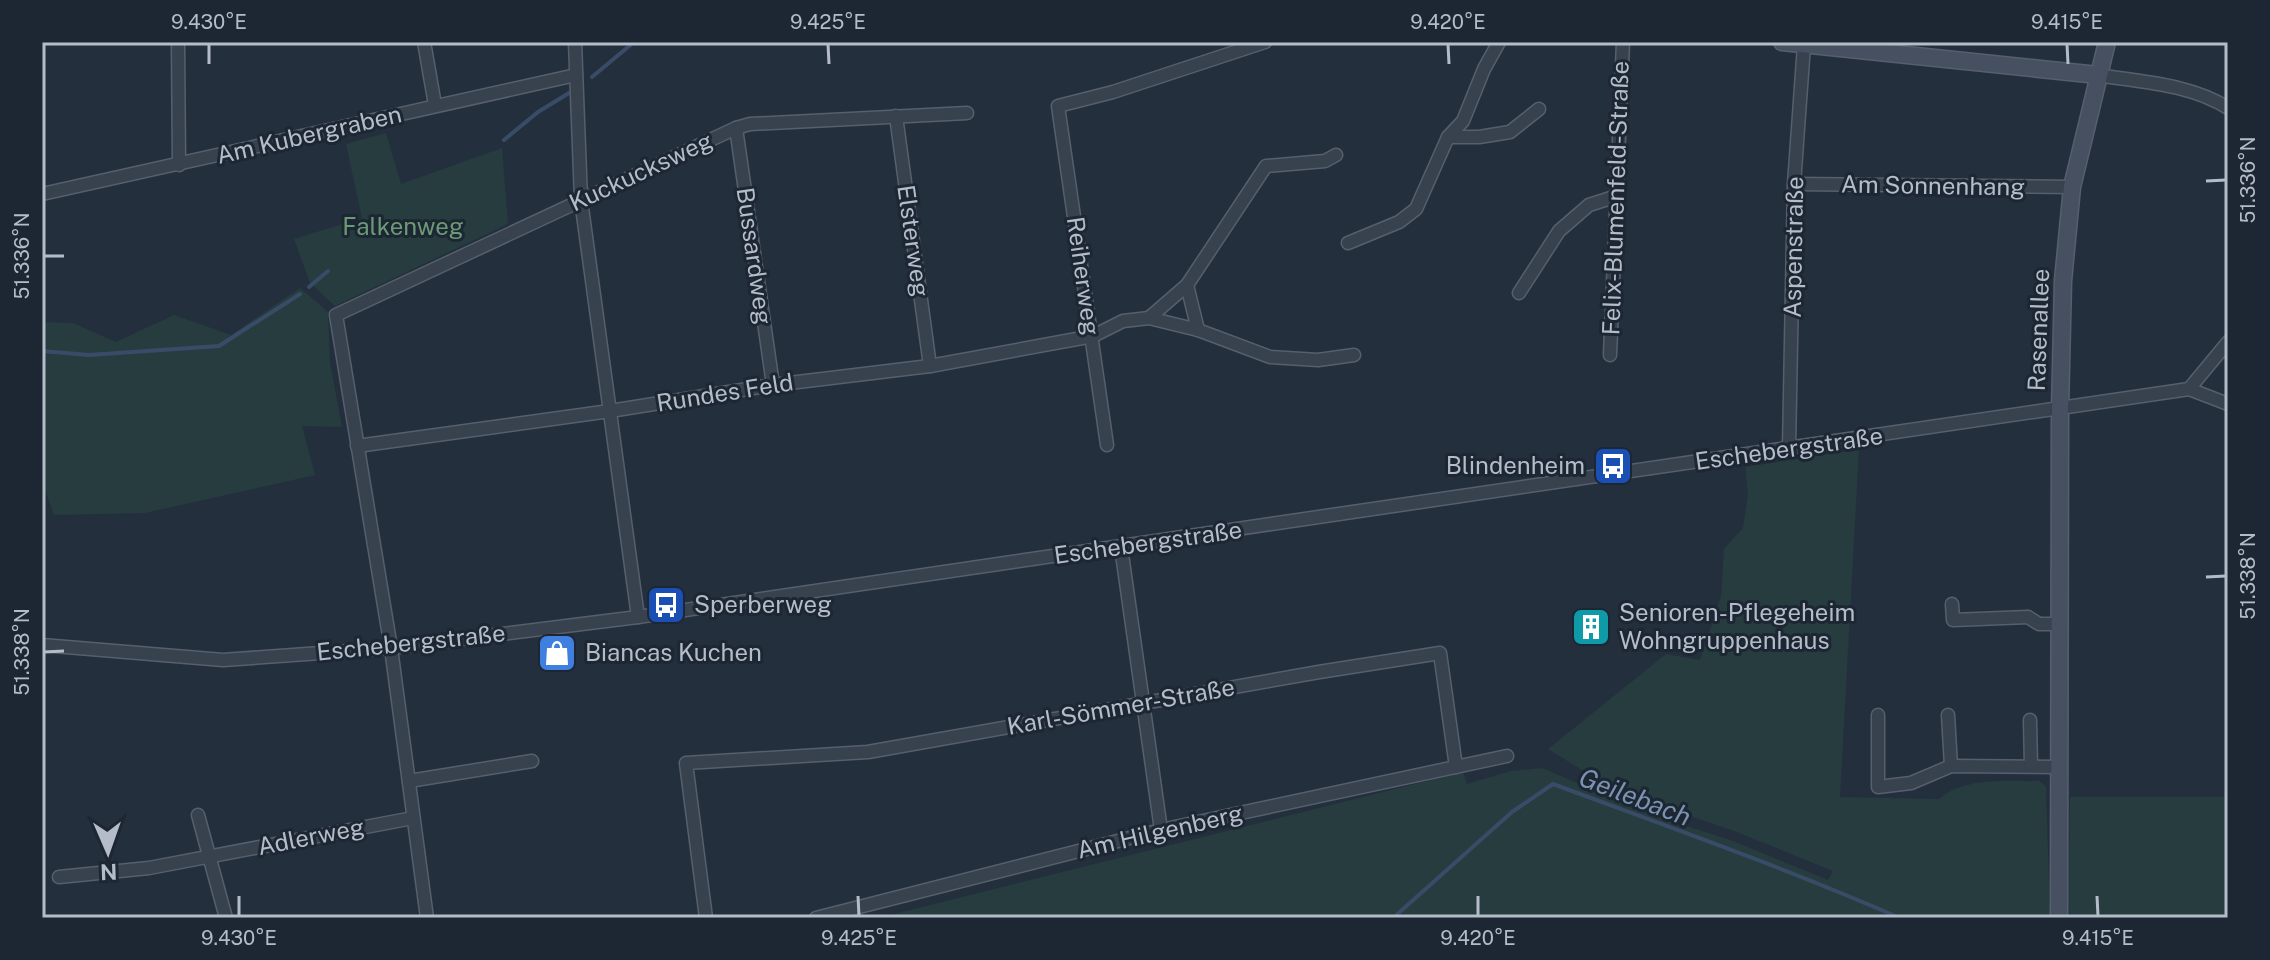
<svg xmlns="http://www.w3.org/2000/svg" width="2270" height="960" font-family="'Public Sans',sans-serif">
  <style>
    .green { fill: #263c3f }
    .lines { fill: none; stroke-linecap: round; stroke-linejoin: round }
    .stream { stroke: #394c67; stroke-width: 4 }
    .street-casing { stroke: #565f6c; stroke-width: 15 }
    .secondary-casing { stroke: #565f6c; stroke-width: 19 }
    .street { stroke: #38414e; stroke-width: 12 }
    .secondary { stroke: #465061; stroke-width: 16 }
    .ticks { fill: none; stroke: #b4bcc9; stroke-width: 3 }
    .labels { text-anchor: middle; stroke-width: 6; stroke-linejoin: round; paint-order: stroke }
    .street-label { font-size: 24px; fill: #b4bcc9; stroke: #1d2633 }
    .park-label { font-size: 24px; fill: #6b9a76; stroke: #1d2633 }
    .poi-label { font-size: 24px; fill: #b4bcc9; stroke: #1d2633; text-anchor: start }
    .water-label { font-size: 26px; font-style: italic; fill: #7c92b1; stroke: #1d2633 }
    .neatline { fill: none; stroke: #b4bcc9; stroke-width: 3 }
    .ticks-label { font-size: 20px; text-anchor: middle; fill: #b4bcc9 }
  </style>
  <rect width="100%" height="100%" fill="#242f3e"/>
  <g class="green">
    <path d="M 386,133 L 401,184 L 502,148 L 508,224 L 335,306 L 310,283 L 294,239 L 362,218 L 346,144 Z"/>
    <path d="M 300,288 L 328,312 L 330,363 L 342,427 L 302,426 L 315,475 L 145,513 L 54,515 L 42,482 L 42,322 L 73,323 L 116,342 L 174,315 L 231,335 Z"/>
    <path d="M 1859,449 L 1840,797 L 1939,799 C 1967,776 2004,782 2039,781 L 2046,786 L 2050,918 L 878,918 L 1463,772 L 1467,784 L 1511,771 L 1543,768 L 1640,811 L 1733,841 L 1828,880 L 1833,871 L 1737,832 L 1614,790 L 1548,749 L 1666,654 L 1700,660 L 1721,596 L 1724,549 L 1743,528 L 1748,494 L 1745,467 Z"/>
    <path d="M 2070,797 L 2228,797 L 2228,918 L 2069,918 Z"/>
  </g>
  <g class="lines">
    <g class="stream">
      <path d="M 592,77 L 634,42"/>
      <path d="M 504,140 L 538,112 L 569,93"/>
      <path d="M 309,287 L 328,271"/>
      <path d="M 42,351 L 89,355 L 219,346 L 300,294"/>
      <path d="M 1393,918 L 1512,812 L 1553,784 C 1669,827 1786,868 1900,918"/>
    </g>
    <g class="street-casing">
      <g id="street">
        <path d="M 178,42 L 179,165"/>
        <path d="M 424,42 L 435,105"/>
        <path d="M 575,42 L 581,200 L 638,617"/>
        <path d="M 2098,75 C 2141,82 2190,84 2228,108"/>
        <path d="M 896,116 L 930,366"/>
        <path d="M 736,128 L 773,385"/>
        <path d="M 1448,137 L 1479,137 L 1510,132 L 1539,109"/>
        <path d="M 1794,184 L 2072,187"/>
        <path d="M 42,194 L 576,75"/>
        <path d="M 1348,243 L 1399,222 L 1416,209 L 1448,137 L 1463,121 L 1484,69 L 1499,42"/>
        <path d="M 1187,285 L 1198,330"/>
        <path d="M 1519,293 L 1559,231 L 1589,205 L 1614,197"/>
        <path d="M 1149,318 L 1187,285 L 1266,166 L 1325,161 L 1336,155"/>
        <path d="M 1610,355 L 1623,42"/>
        <path d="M 2189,389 L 2228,404"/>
        <path d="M 1107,445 L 1058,106 L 1113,92 L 1265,42"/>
        <path d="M 357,446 L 610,411 L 773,385 L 930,366 L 1093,336 L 1123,321 L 1149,318 L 1198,330 L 1270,357 L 1318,360 L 1354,355"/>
        <path d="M 1789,449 L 1794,184 L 1804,45"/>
        <path d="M 1121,547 L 1161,830"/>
        <path d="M 1952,604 L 1953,620 L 2028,617 L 2039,624 L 2060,624"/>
        <path d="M 42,645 L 223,660 L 391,648 L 638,617 L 2189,389 L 2228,342"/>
        <path d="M 1878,715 L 1878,787 L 1911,783 L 1951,766 L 2059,767"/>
        <path d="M 1948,715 L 1951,766"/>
        <path d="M 2030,720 L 2031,766"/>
        <path d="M 409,781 L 532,761"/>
        <path d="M 198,815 L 226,918"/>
        <path d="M 59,877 L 149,868 L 413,818"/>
        <path d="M 427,918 L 391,648 L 336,315 L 736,128 L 750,124 L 967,113"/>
        <path d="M 706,918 L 686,763 L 868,752 L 1319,672 L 1440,653 L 1456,767"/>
        <path d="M 816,918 L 1161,830 L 1507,756"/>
      </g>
    </g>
    <g class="secondary-casing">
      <g id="secondary">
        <path d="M 1782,42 L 2098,75"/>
        <path d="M 2059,918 L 2060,410 L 2063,281 L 2072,187 L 2107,42"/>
      </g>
    </g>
    <use href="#street" class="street"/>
    <use href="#secondary" class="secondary"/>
  </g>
  <path class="ticks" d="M 209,44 L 209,64M 828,44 L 829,64M 1448,44 L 1449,64M 2067,44 L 2068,64M 2206,181 L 2226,180M 44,256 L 64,256M 2206,577 L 2226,576M 44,652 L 64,651M 239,896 L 239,916M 858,896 L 859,916M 1478,896 L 1478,916M 2097,896 L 2098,916"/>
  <defs>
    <g id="bus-square" transform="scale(2)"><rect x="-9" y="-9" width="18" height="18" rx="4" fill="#1a4fb4" stroke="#1d2633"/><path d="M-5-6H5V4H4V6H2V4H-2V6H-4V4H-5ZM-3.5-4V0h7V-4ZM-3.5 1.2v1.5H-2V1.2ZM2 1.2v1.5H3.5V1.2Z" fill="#fff"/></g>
    <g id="building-square" transform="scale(2)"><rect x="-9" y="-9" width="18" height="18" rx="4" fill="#0f9aa8" stroke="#1d2633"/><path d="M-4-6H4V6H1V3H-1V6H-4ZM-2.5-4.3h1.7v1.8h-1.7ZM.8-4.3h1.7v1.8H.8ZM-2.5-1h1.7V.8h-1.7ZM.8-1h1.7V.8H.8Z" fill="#fff"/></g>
    <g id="shop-square" transform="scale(2)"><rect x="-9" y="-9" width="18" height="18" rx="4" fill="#3f7fe0" stroke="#1d2633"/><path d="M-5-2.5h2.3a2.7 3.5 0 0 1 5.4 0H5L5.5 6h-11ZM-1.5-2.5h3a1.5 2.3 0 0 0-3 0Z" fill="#fff"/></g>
  </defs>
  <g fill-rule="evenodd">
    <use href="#bus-square" x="1613" y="466"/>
    <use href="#bus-square" x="666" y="605"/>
    <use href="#building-square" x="1591" y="627"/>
    <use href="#shop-square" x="557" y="653"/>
  </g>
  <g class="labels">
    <g class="street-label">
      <text transform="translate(309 135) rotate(-13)" y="8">Am Kubergraben</text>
      <text transform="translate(641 172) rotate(-25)" y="8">Kuckucksweg</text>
      <text transform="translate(1933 186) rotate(1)" y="8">Am Sonnenhang</text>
      <text transform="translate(1616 198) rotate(-88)" y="8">Felix-Blumenfeld-Straße</text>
      <text transform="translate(913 241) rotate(82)" y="8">Elsterweg</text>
      <text transform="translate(1794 247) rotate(-89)" y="8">Aspenstraße</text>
      <text transform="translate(754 256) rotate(82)" y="8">Bussardweg</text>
      <text transform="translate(1083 276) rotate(82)" y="8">Reiherweg</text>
      <text transform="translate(2039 330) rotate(-88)" y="8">Rasenallee</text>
      <text transform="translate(725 393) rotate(-9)" y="8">Rundes Feld</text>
      <text transform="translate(1789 449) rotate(-8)" y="8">Eschebergstraße</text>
      <text transform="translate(1148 543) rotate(-8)" y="8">Eschebergstraße</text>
      <text transform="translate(411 643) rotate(-6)" y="8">Eschebergstraße</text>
      <text transform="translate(1121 707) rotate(-10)" y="8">Karl-Sömmer-Straße</text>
      <text transform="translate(1160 832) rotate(-13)" y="8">Am Hilgenberg</text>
      <text transform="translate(311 837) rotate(-11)" y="8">Adlerweg</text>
    </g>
    <g class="park-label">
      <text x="403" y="235">Falkenweg</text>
    </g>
    <g class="poi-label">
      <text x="1585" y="474" text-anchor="end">Blindenheim</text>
      <text x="694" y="613">Sperberweg</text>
      <text x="1619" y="621">Senioren-Pflegeheim<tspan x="1619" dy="28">Wohngruppenhaus</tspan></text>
      <text x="585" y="661">Biancas Kuchen</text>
    </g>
    <g class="water-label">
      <text transform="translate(1635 797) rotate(21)" y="9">Geilebach</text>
    </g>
  </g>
  <rect width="2270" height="960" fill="none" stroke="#1d2633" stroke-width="88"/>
  <g transform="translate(108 852) rotate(178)" stroke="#1d2633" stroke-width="6" paint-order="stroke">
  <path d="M0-6L14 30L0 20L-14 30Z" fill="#b4bcc9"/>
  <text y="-12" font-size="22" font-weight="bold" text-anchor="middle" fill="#b4bcc9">N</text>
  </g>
  <rect x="44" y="44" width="2182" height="872" class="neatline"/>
  <g class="ticks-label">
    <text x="209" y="29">9.430°E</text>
    <text x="828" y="29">9.425°E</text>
    <text x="1448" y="29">9.420°E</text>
    <text x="2067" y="29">9.415°E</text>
    <text transform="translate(2248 180) rotate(-90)" y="7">51.336°N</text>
    <text transform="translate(22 256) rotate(-90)" y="7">51.336°N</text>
    <text transform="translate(2248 576) rotate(-90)" y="7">51.338°N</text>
    <text transform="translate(22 652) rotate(-90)" y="7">51.338°N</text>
    <text x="239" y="945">9.430°E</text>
    <text x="859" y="945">9.425°E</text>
    <text x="1478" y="945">9.420°E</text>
    <text x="2098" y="945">9.415°E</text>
  </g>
</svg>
